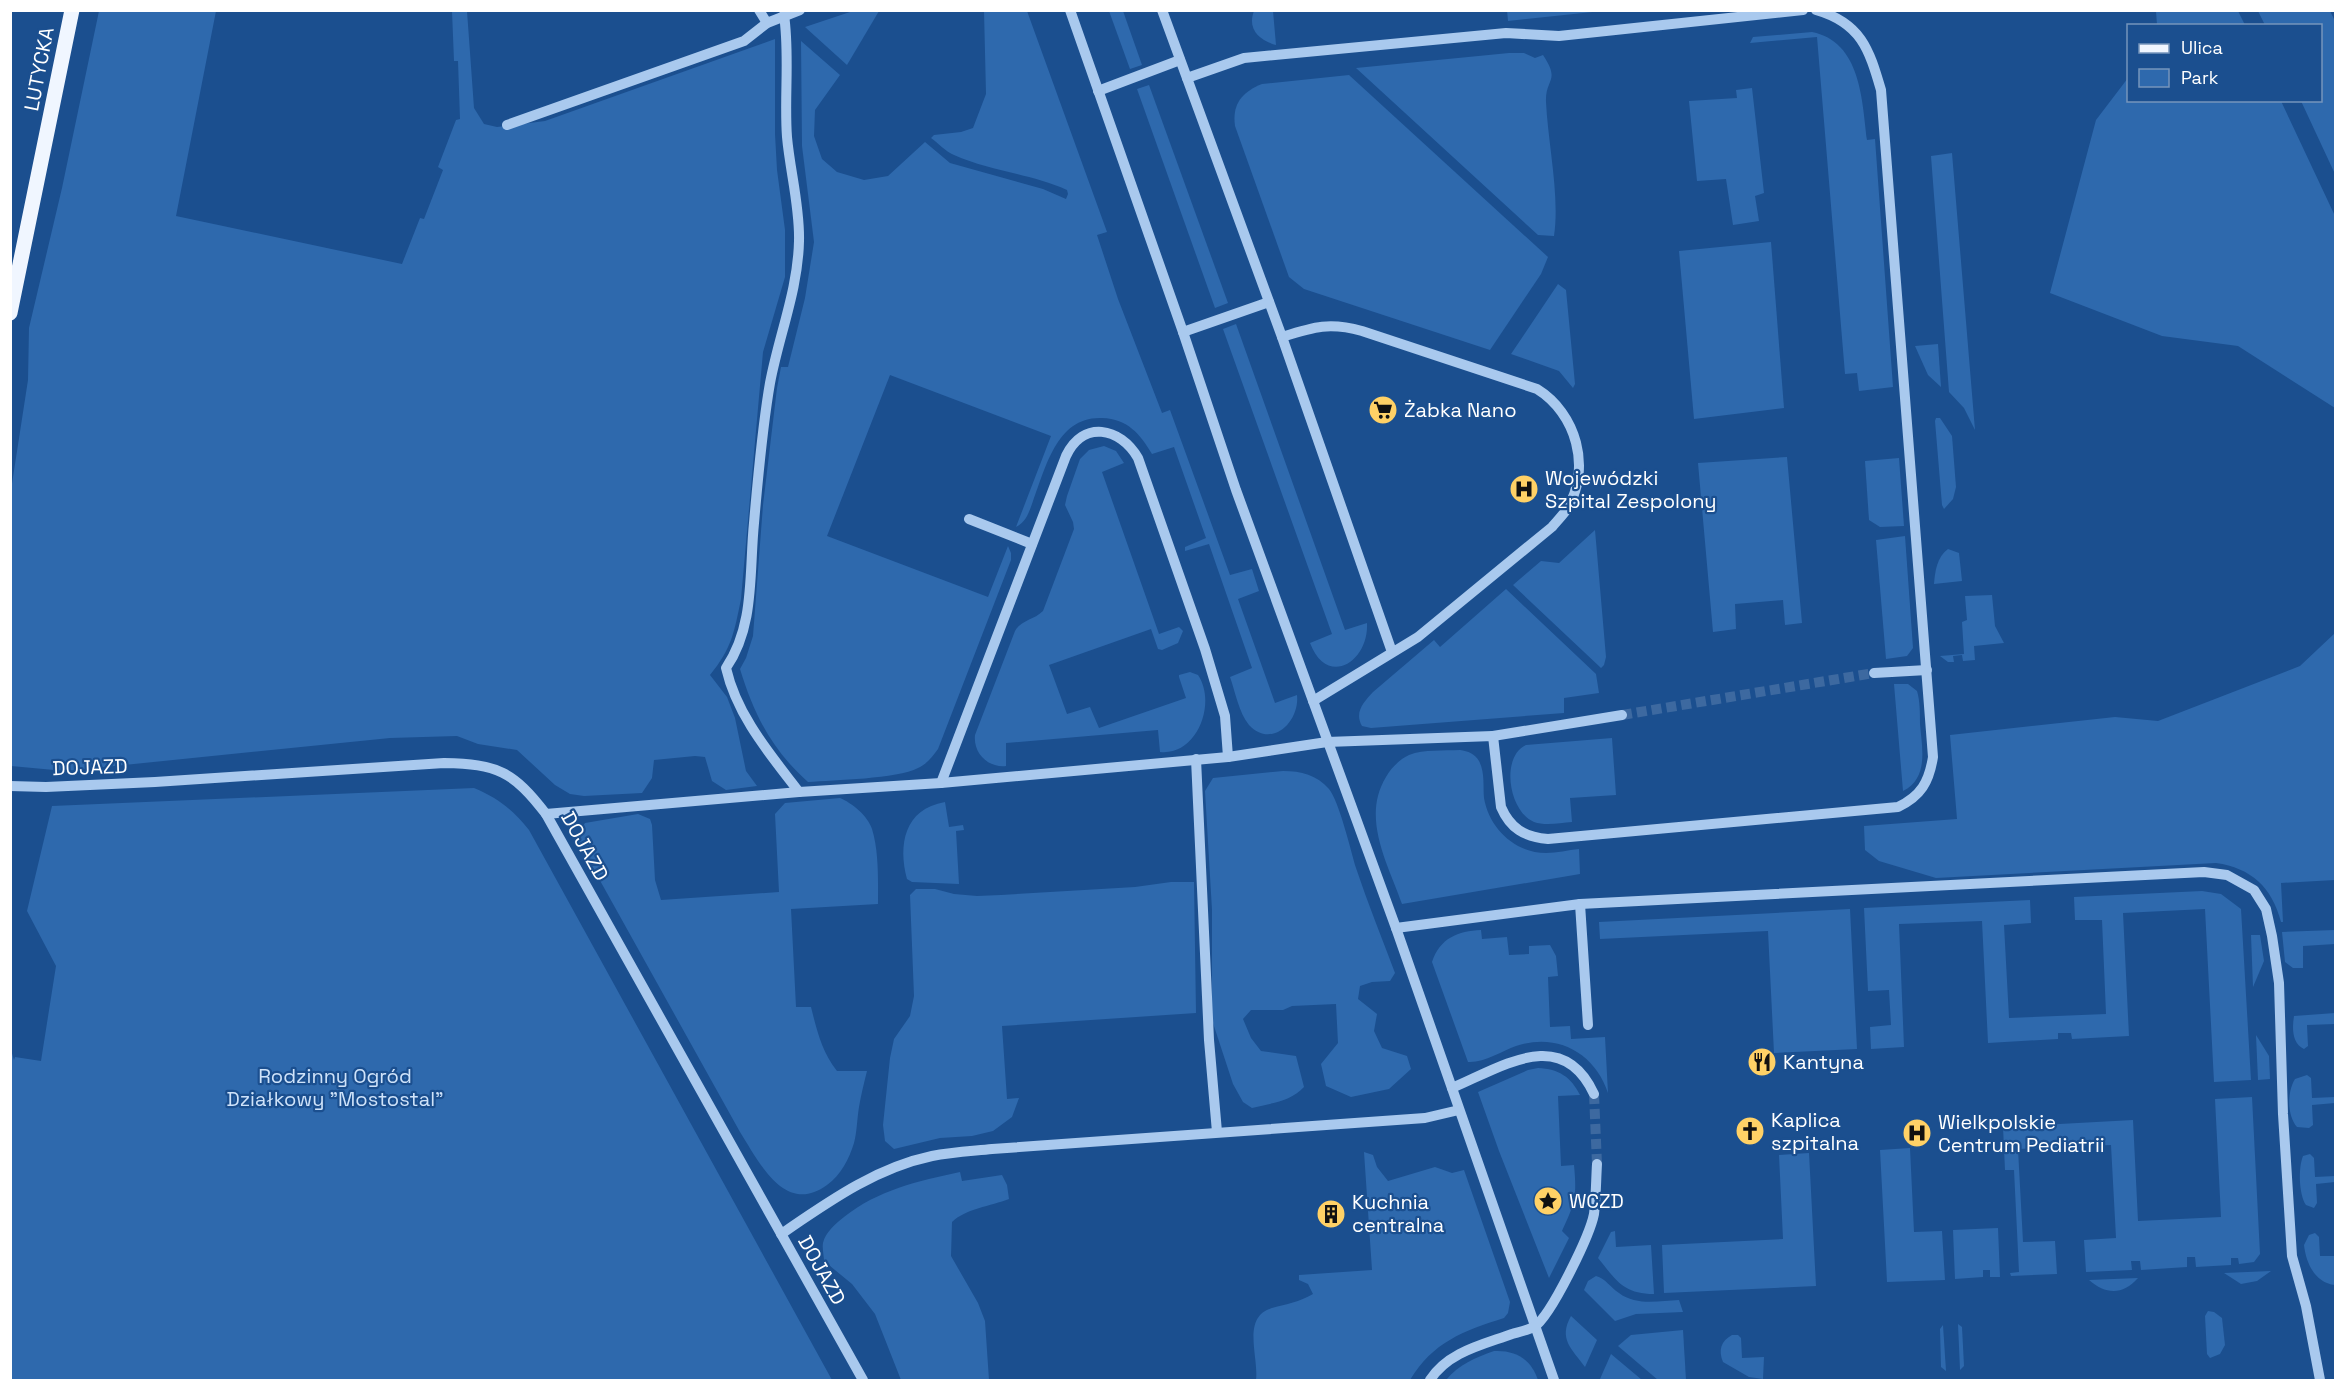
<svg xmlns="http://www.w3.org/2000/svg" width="2346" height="1391" font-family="'Space Grotesk',sans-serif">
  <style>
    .green { fill: #2e69ad }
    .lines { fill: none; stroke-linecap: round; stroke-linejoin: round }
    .minor-tunnel { stroke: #3d69a0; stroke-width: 10; stroke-dasharray: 10 5; stroke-linecap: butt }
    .minor { stroke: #a9c9ee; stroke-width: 10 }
    .major { stroke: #f0f6ff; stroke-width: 15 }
    .labels { text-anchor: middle; stroke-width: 4.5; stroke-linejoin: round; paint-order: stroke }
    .street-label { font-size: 20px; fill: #fff; stroke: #1b4f8f }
    .poi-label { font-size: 20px; fill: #fff; stroke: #1b4f8f; text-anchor: start }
    .park-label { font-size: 20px; fill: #cfe3fa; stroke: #1b4f8f }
  </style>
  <rect width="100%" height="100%" fill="#1b4f8f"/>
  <g class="green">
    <path d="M 1507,10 L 1602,10 L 1602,11 L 1508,21 Z"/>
    <path d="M 99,11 L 216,11 L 176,216 L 402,264 L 420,218 L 424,219 L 443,170 L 438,167 L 456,120 L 460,119 L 458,61 L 454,61 L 452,11 L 467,11 L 474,108 L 484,124 L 497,127 L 545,121 L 775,39 L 775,134 L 777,170 L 785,230 L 785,277 L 763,352 L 741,599 C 734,633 732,648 710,675 L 727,697 L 735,718 L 746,771 L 757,786 L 726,790 L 712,781 L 705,757 L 695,756 L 654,760 L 652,778 L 642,793 L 584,796 L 570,794 L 555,785 L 517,750 L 478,744 L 457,736 L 390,738 L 65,771 L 11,766 L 11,490 L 28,380 L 29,328 L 62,188 Z"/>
    <path d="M 853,11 L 879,11 L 847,65 L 805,27 Z"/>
    <path d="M 984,11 L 1027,11 L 1107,232 L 1097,235 L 1118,299 L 1162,413 L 1170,410 L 1230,575 L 1252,569 L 1259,591 L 1238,599 L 1275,703 L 1297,695 C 1300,722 1271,749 1249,725 C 1239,713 1235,691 1230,677 L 1252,668 L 1209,544 L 1185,551 L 1185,547 L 1206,538 L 1174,447 L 1152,454 C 1140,434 1128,419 1102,418 C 1057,416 1046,467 1033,501 C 1029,512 1027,521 1016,527 L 1051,436 L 890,375 L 827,536 L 988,597 L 1008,546 L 1011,553 L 1011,560 L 938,749 C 932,757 927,764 918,768 C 897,779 834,780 808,782 C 772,750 754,715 740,669 L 746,658 L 753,636 L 763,505 L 777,388 L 781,367 L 788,367 L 805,298 L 814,242 L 802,146 L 801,41 L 840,75 L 815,110 L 814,136 L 822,159 L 837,172 L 864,180 L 888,176 L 925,142 L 950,163 L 1043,189 L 1066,199 L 1068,194 L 1067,190 C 1031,174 990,171 954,155 C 946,152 938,143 931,138 L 934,135 L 961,132 L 973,128 L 986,94 Z"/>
    <path d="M 1109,11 L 1123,11 L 1142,65 L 1130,69 Z"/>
    <path d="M 1254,11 L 1273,11 L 1276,45 C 1259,40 1247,29 1254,11 Z"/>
    <path d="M 2156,11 L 2238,11 L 2245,25 L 2157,25 Z"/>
    <path d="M 2258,11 L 2330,11 L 2335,21 L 2335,174 L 2301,101 L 2320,100 L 2320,26 L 2265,25 Z"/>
    <path d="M 1812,32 C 1861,42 1862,100 1867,140 L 1875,139 L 1893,387 L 1859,391 L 1857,373 L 1845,374 L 1817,37 L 1750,43 L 1753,37 Z"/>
    <path d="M 1509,53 L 1524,53 L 1535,58 L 1543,55 C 1561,82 1545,78 1546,102 C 1548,144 1560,196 1554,236 L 1538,235 L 1356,68 Z"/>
    <path d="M 1349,75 L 1548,257 L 1541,274 L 1490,350 L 1304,289 L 1289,277 L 1235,126 C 1232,104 1242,92 1262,84 Z"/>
    <path d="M 2128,78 L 2128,100 L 2281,101 L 2335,216 L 2335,408 L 2238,346 L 2162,336 L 2050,293 L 2096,120 Z"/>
    <path d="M 1149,85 L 1228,303 L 1215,308 L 1137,89 Z"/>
    <path d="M 1752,88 L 1764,193 L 1755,196 L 1759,221 L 1733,225 L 1726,179 L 1697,181 L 1689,101 L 1737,98 L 1736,90 Z"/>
    <path d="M 1952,153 L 1975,430 L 1964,408 L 1949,392 L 1931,156 Z"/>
    <path d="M 1771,242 L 1784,408 L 1694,419 L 1679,251 Z"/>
    <path d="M 1558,284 L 1566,290 L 1575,384 L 1573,388 L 1559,371 L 1511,354 Z"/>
    <path d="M 1236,324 L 1345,630 L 1367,623 C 1369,662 1327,688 1310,643 L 1332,634 L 1223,329 Z"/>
    <path d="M 1938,344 L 1941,387 L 1928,375 L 1915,346 Z"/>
    <path d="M 1940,418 L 1952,436 L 1956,487 L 1953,499 L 1944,509 L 1942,505 L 1935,421 L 1936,418 Z"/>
    <path d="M 1104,446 L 1116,451 L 1124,463 L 1102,472 L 1159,634 L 1179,627 L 1183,631 L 1178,643 L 1162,650 L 1158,649 L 1151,629 L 1049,665 L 1067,714 L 1090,707 L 1099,728 L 1186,698 L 1179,677 L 1179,675 L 1190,672 L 1198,675 C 1217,703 1197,756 1160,752 L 1158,730 L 1006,743 L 1006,766 C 988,768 973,753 975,735 L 1015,631 C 1021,620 1034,620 1043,611 L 1074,529 L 1073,522 L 1065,505 L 1067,496 L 1080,459 L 1089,450 Z"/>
    <path d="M 1787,457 L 1802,623 L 1785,625 L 1783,600 L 1735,604 L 1736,629 L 1713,632 L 1698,463 Z"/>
    <path d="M 1899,458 L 1904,526 L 1880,527 L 1869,520 L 1865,461 Z"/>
    <path d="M 1595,530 L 1606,657 L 1604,665 L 1601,668 L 1513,585 L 1541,561 L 1559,563 Z"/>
    <path d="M 1905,536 L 1913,648 L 1907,656 L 1886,659 L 1876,540 Z"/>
    <path d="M 1948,549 L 1959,553 L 1962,581 L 1934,584 C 1935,571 1937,557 1948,549 Z"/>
    <path d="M 1506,589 L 1596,674 L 1599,693 L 1564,698 L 1564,713 L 1371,728 L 1362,726 C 1354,712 1364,702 1373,692 L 1434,640 L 1440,647 Z"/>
    <path d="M 1992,595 L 1995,626 L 2004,643 L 1974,646 L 1975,660 L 1963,661 L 1962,655 L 1953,656 L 1954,662 L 1948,662 L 1940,656 L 1964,654 L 1962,622 L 1967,620 L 1965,596 Z"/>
    <path d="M 2335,633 L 2335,880 L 2281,883 L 2283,922 L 2281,922 C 2272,887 2251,868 2216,863 L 1936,878 L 1879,861 L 1865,850 L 1864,826 L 1957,819 L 1950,735 L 2115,717 L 2158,721 L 2300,666 Z"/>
    <path d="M 1894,684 L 1908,684 L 1917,691 C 1920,701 1920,713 1920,724 C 1922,748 1929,778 1903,791 Z"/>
    <path d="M 1612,738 L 1616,795 L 1570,798 L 1572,822 C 1560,823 1545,826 1534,822 C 1509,812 1500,757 1526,745 Z"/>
    <path d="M 1460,750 C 1468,751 1475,754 1479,761 C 1485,772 1483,787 1484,798 C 1489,828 1515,853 1546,853 C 1557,853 1568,850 1579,849 L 1580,874 L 1402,904 C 1388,864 1361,818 1386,777 C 1391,768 1400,759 1409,755 C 1424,749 1445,751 1460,750 Z"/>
    <path d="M 1283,771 C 1301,771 1317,775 1329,789 C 1339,801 1351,851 1356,868 C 1368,904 1382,938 1395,973 L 1390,981 L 1372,982 L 1360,986 L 1358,999 L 1377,1014 L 1374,1031 L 1382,1048 L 1407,1056 L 1411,1069 L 1389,1089 L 1351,1097 L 1326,1086 L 1321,1064 L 1338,1043 L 1336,1004 L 1292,1006 L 1283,1010 L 1251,1010 L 1243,1019 L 1251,1038 L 1261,1051 L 1296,1056 L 1304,1087 C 1290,1102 1271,1103 1252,1108 L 1243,1102 L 1233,1084 L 1212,1020 L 1212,910 L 1205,791 L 1213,778 Z"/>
    <path d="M 474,788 C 498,798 513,810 529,830 L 832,1380 L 11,1380 L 11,1050 L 14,1060 L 15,1057 L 41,1061 L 56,966 L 27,911 L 52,806 Z"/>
    <path d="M 840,798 C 852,803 868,816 872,829 C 879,851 878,881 878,904 L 791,909 L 796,1007 L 811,1007 C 817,1031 822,1052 837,1071 L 867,1071 C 864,1083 861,1095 859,1107 C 857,1119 857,1132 854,1143 C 849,1159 841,1175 827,1185 C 785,1216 759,1162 740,1132 L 578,841 L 579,833 L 585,823 L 638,814 L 650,819 L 652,825 L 655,880 L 661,900 L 779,892 L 775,814 L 785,803 Z"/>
    <path d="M 945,802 L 949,827 L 963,825 L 964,830 L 956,831 L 959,884 L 912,882 L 907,879 C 898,845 904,809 945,802 Z"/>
    <path d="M 1171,882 L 1194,882 L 1196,1013 L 1002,1026 L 1007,1099 L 1019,1098 L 1012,1117 L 993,1131 L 972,1136 L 940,1138 L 894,1149 L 885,1141 L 883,1125 L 890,1058 L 894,1039 L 910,1016 L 914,996 L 910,895 L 916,889 L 935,889 L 954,894 L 977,896 L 1001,895 L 1135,887 Z"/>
    <path d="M 2202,891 L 2221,894 L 2241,909 L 2251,1080 L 2214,1082 L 2205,909 L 2123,913 L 2129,1036 L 2072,1039 L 2071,1033 L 2058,1033 L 2058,1039 L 1988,1043 L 1982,921 L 1899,924 L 1904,1047 L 1871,1049 L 1870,1027 L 1891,1025 L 1889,990 L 1868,991 L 1864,908 L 2030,900 L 2031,923 L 2004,925 L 2009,1018 L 2106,1014 L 2102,920 L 2075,920 L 2074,897 Z"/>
    <path d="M 1850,909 L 1857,1049 L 1774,1053 L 1768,931 L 1600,939 L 1599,922 Z"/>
    <path d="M 1481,930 L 1482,939 L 1507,937 L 1509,955 L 1529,954 L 1529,946 L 1550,945 L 1556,956 L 1558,976 L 1548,977 L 1550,1027 L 1570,1026 L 1571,1039 L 1605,1037 L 1608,1093 C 1595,1053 1557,1032 1516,1046 C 1502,1051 1484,1063 1468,1062 L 1432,962 C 1440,938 1458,931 1481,930 Z"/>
    <path d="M 2335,930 L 2335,944 L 2303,946 L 2303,968 L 2293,968 L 2285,962 L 2282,932 Z"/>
    <path d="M 2251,935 L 2260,935 L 2264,961 L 2253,987 Z"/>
    <path d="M 2335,1013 L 2335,1024 L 2307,1025 L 2308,1046 L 2304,1049 C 2292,1044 2292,1028 2294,1016 Z"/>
    <path d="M 2256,1035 L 2269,1056 L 2270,1079 L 2258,1080 Z"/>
    <path d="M 1538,1068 C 1559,1069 1571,1077 1580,1095 L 1558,1096 L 1561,1166 L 1574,1165 C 1577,1197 1575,1203 1562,1231 L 1569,1238 L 1549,1278 L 1499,1151 L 1478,1092 L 1528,1070 Z"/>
    <path d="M 2307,1075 L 2311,1078 L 2312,1098 L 2335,1097 L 2335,1103 L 2312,1105 L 2313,1125 L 2309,1128 L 2297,1127 C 2287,1115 2287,1092 2295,1079 Z"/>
    <path d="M 2252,1097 L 2260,1254 L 2254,1262 L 2239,1264 L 2238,1258 L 2231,1258 L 2231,1265 L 2196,1267 L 2195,1257 L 2187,1257 L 2187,1267 L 2141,1270 L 2140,1261 L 2131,1261 L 2132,1270 L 2086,1272 L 2084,1240 L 2116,1238 L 2111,1145 L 2018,1149 L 2023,1242 L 2055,1241 L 2057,1274 L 2011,1276 L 2010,1273 L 2019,1272 L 2014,1170 L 2005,1170 L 2003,1127 L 2133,1120 L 2138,1221 L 2221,1217 L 2215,1099 Z"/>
    <path d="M 1910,1148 L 1914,1232 L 1942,1231 L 1945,1280 L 1887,1282 L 1880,1150 Z"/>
    <path d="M 1364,1152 L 1373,1155 L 1377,1167 L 1388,1181 L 1435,1167 L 1452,1173 L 1464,1170 L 1510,1302 L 1508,1313 L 1504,1318 C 1463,1331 1433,1342 1410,1380 L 1256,1380 C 1259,1357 1241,1317 1272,1308 C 1287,1304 1299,1302 1313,1294 L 1308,1284 L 1299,1280 L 1299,1275 L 1372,1270 Z"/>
    <path d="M 1809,1153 L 1816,1286 L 1664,1293 L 1662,1245 L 1783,1239 L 1779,1155 Z"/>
    <path d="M 2310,1154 L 2314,1158 L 2315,1177 L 2335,1176 L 2335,1182 L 2316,1184 L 2317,1203 L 2314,1208 L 2306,1205 C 2299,1195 2298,1168 2303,1156 Z"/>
    <path d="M 960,1172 L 962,1181 L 1002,1175 L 1007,1185 L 1009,1199 C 991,1206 965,1209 952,1222 L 951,1256 L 978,1303 L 985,1321 L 989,1380 L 901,1380 L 875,1314 L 852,1284 L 824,1261 C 824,1256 822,1248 823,1243 C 825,1233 836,1223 844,1217 C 878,1190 918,1181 960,1172 Z"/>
    <path d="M 1998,1228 L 2000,1277 L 1990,1277 L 1990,1270 L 1983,1270 L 1983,1277 L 1955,1279 L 1953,1230 Z"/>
    <path d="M 1615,1231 L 1616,1247 L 1651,1245 L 1654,1294 C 1623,1294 1616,1280 1598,1258 L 1611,1232 Z"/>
    <path d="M 2315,1233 L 2319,1237 L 2320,1256 L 2335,1256 L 2335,1285 C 2315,1283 2306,1263 2304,1245 L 2309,1235 Z"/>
    <path d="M 2271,1271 L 2257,1281 L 2241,1284 L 2224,1273 Z"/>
    <path d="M 1596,1276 C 1606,1279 1610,1287 1619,1293 C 1636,1306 1659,1301 1679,1300 L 1683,1312 L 1636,1314 L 1615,1321 L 1584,1290 L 1588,1281 Z"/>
    <path d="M 2138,1278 C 2123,1295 2106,1295 2089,1280 Z"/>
    <path d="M 2208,1311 L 2214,1312 L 2222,1318 L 2225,1345 L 2220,1354 L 2210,1358 L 2207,1354 L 2205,1316 Z"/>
    <path d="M 1571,1316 L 1597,1340 L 1585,1367 C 1572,1349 1558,1339 1571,1316 Z"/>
    <path d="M 1958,1324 L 1962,1327 L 1964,1366 L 1960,1370 Z"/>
    <path d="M 1943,1325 L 1946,1371 L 1941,1367 L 1940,1329 Z"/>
    <path d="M 1683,1330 L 1686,1380 L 1658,1380 L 1618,1346 L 1631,1335 Z"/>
    <path d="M 1732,1335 L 1738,1335 L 1741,1338 L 1742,1358 L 1764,1357 L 1763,1379 L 1749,1377 L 1723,1362 C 1718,1350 1721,1341 1732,1335 Z"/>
    <path d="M 1494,1351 C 1517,1350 1531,1360 1538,1380 L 1446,1380 C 1459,1364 1475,1358 1494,1351 Z"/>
    <path d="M 1611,1354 L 1642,1380 L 1600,1379 Z"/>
  </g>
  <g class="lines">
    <g class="minor-tunnel">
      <path d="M 1622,715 L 1874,673"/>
      <path d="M 1594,1094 L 1597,1164"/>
    </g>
    <g class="minor">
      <path d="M 759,10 L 767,23"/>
      <path d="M 1070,10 L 1183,332 L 1236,490 L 1396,928 L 1554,1380"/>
      <path d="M 1162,10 L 1282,337 L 1392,652"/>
      <path d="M 784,15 C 790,55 784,97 787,137 C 790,171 800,207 799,241 C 798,290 779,335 770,383 C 762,429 758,477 754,523 C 749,573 755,626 726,668 C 737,716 770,754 799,792"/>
      <path d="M 1187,78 L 1244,58 L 1506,33 L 1559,36 L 1803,10"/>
      <path d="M 1098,91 L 1180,60"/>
      <path d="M 507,125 L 744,41 L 767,23 L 800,10"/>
      <path d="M 1183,332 L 1269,302"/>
      <path d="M 1282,337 C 1314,327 1329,322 1362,331 L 1537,389 C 1576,413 1592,468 1567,509 C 1563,515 1557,521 1552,527 L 1418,637 L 1313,701"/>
      <path d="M 969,519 L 1032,544"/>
      <path d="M 1874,673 L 1927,670"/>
      <path d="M 1493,736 L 1622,715"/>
      <path d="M 1196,759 L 1209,1040 L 1217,1132"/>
      <path d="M 941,783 L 1066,456 C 1083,420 1120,427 1138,458 L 1205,649 L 1225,716 L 1228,757"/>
      <path d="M 10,786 L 46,787 L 155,782 L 444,763 C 497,764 513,771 546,814 L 863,1380"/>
      <path d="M 546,814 L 799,792 L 941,783 L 1228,757 L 1327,742 L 1493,736 L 1501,807 C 1510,828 1524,837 1548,839 L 1898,807 C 1921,796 1929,782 1933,757 L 1881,90 C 1869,49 1861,23 1816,10"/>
      <path d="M 1580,904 L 1588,1025"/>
      <path d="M 1396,928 L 1580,904 L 2204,872 L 2227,875 L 2254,890 L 2266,909 L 2272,936 L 2279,983 L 2283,1114 L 2292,1256 L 2306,1306 L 2320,1380"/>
      <path d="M 1452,1088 C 1502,1067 1562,1025 1594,1094"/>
      <path d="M 781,1234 C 828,1202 875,1168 932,1156 C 952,1152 973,1151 992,1149 L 1425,1118 L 1459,1110"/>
      <path d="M 1430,1380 C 1448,1352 1482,1345 1512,1334 C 1519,1332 1528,1330 1534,1327 C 1551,1316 1590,1235 1594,1214 C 1596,1198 1596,1180 1597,1164"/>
    </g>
    <path class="major" d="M 10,313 L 72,10"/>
  </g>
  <defs>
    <g id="supermarket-disc" transform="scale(1.5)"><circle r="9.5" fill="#ffd166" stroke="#1b4f8f"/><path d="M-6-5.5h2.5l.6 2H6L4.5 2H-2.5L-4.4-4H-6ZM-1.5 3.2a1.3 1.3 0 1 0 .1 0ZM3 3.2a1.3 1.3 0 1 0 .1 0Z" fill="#111"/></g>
    <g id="hospital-disc" transform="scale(1.5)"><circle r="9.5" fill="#ffd166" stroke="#1b4f8f"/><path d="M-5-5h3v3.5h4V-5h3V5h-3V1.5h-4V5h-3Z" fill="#111"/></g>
    <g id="restaurant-disc" transform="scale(1.5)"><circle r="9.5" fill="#ffd166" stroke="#1b4f8f"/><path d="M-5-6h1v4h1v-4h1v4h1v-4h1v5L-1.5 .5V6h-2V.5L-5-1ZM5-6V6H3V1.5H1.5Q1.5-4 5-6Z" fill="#111"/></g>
    <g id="church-disc" transform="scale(1.5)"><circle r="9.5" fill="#ffd166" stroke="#1b4f8f"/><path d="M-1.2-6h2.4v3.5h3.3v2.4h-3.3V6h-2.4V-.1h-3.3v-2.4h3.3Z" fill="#111"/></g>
    <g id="sight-disc" transform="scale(1.5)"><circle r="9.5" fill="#ffd166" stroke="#1b4f8f"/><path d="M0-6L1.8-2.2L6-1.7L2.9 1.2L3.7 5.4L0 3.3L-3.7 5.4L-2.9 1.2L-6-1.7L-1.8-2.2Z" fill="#111"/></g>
    <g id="building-disc" transform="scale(1.5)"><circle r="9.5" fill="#ffd166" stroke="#1b4f8f"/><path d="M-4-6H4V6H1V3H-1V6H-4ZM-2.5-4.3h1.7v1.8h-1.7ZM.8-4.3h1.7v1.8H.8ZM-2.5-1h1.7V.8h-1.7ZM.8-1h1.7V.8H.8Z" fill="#111"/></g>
  </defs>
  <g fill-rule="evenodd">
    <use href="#supermarket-disc" x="1383" y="410"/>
    <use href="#hospital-disc" x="1524" y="489"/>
    <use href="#restaurant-disc" x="1762" y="1062"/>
    <use href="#church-disc" x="1750" y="1131"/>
    <use href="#hospital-disc" x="1917" y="1133"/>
    <use href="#sight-disc" x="1548" y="1201"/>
    <use href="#building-disc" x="1331" y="1214"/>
  </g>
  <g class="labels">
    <g class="street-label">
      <text transform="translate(39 69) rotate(-79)" y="7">LUTYCKA</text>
      <text transform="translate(90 767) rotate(-2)" y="7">DOJAZD</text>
      <text transform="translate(585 846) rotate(61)" y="7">DOJAZD</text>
      <text transform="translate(822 1270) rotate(61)" y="7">DOJAZD</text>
    </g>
    <g class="poi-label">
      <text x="1404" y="417">Żabka Nano</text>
      <text x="1545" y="485">Wojewódzki<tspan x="1545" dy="23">Szpital Zespolony</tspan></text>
      <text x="1783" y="1069">Kantyna</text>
      <text x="1771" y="1127">Kaplica<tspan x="1771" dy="23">szpitalna</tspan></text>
      <text x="1938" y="1129">Wielkpolskie<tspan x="1938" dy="23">Centrum Pediatrii</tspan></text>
      <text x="1569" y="1208">WCZD</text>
      <text x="1352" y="1209">Kuchnia<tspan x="1352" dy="23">centralna</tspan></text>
    </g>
    <g class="park-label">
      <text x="335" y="1083">Rodzinny Ogród<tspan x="335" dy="23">Działkowy "Mostostal"</tspan></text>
    </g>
  </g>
  <rect width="2346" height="1391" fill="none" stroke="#ffffff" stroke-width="24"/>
  <rect x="2127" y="24" width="195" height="78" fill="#1b4f8f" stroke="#7695bc" stroke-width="1.5"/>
  <rect x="2139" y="44" width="30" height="9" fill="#f0f6ff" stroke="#7695bc" stroke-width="1.5"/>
  <text x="2181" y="54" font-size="18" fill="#ffffff">Ulica</text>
  <rect x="2139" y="69" width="30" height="18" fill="#2e69ad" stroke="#7695bc" stroke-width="1.5"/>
  <text x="2181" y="84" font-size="18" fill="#ffffff">Park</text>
</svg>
